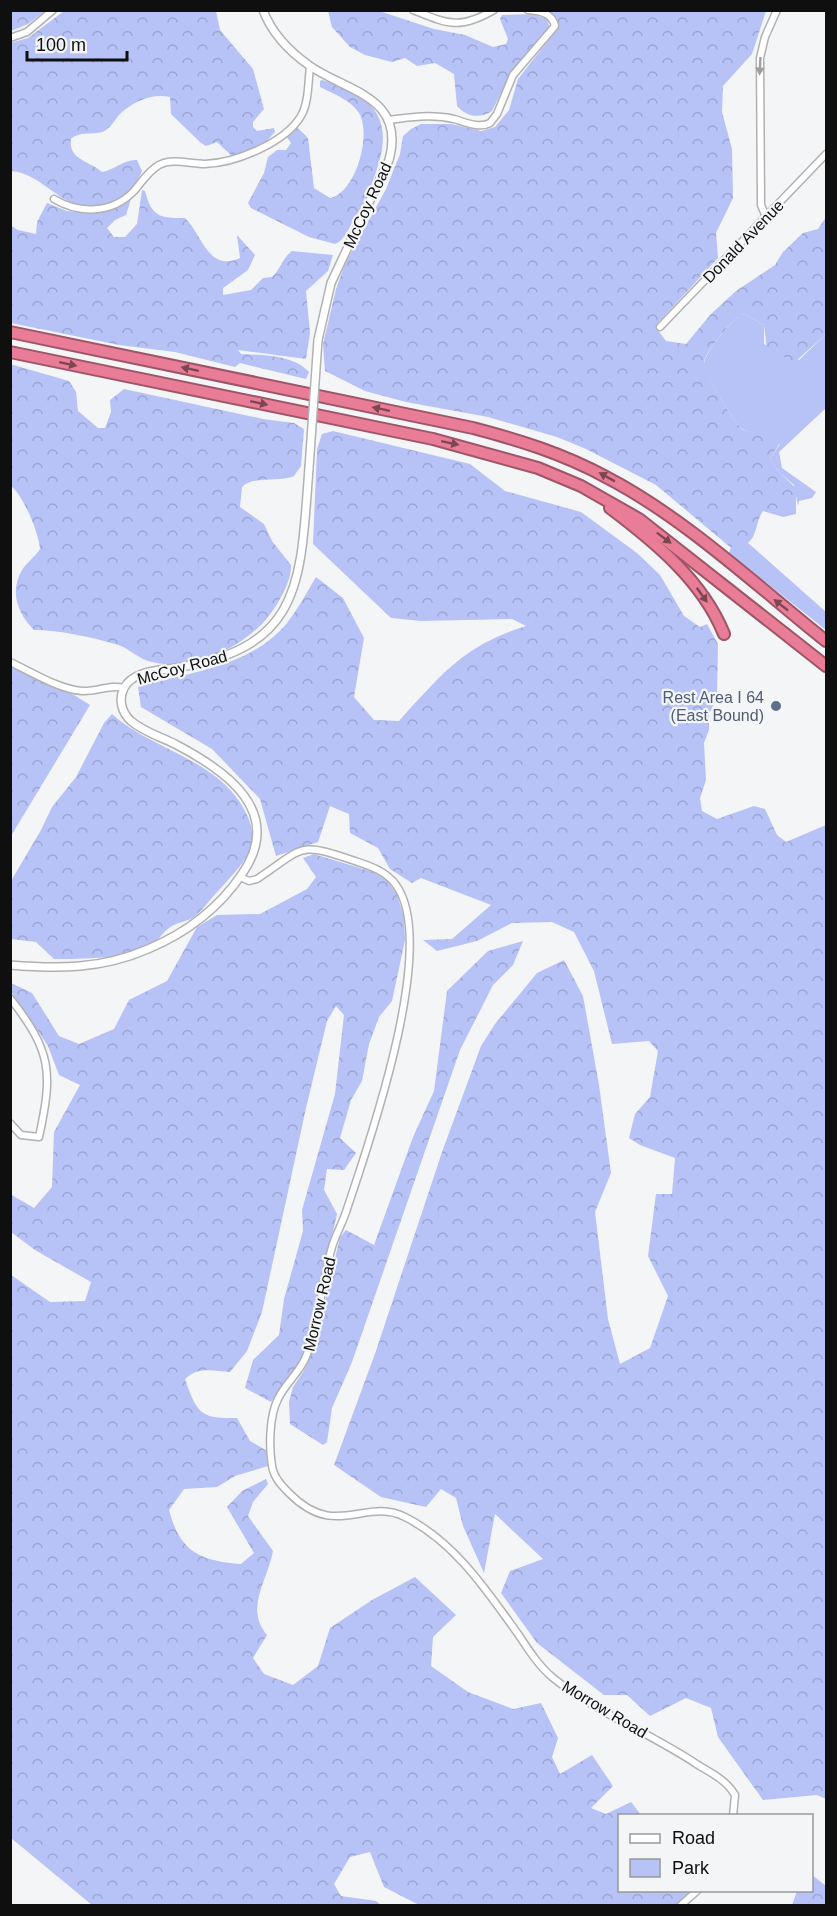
<svg xmlns="http://www.w3.org/2000/svg" width="837" height="1916" font-family="Arial,sans-serif">
  <style>
    .green { fill: #b7c2f7 }
    .forest { fill: url(#forest-crowns) }
    .lines { fill: none; stroke-linecap: round; stroke-linejoin: round }
    .minor-casing { stroke: #b1b1b2; stroke-width: 9 }
    .tertiary-casing { stroke: #b1b1b2; stroke-width: 10 }
    .motorway-casing { stroke: #9d5667; stroke-width: 14 }
    .minor { stroke: #fff; stroke-width: 6 }
    .tertiary { stroke: #fff; stroke-width: 7 }
    .motorway { stroke: #e97c96; stroke-width: 10 }
    .tertiary-bridge-casing { stroke: #b1b1b2; stroke-width: 10; stroke-linecap: butt }
    .tertiary-bridge { stroke: #fff; stroke-width: 7 }
    .oneway { fill: #9f9f9f }
    .oneway2 { fill: #7c4652 }
    .service-dot { fill: #5c6f8a; stroke: #f4f5f6; stroke-width: 2 }
    .labels { text-anchor: middle; stroke-width: 4.5; stroke-linejoin: round; paint-order: stroke }
    .street-label { font-size: 16px; fill: #0f0f0f; stroke: #f4f5f6 }
    .service-label { font-size: 16px; fill: #4e5e75; stroke: #f4f5f6; text-anchor: end }
  </style>
  <defs>
    <pattern id="forest-crowns" width="20" height="18" patternUnits="userSpaceOnUse" patternTransform="scale(1.5)"><rect width="20" height="18" fill="#b7c2f7"/><path d="M2 6a3 3 0 1 1 6 0M12 15a3 3 0 1 1 6 0" fill="none" stroke="#9ca6d3"/></pattern>
  </defs>
  <rect width="100%" height="100%" fill="#f4f5f6"/>
  <g class="green">
    <path d="M 743,313 L 764,325 L 764,344 L 799,360 L 826,334 L 826,408 L 779,452 L 782,468 L 816,492 L 812,498 L 799,501 L 798,506 L 794,485 L 779,472 L 770,459 L 780,444 C 771,440 746,432 741,428 C 734,423 704,370 704,364 C 704,353 734,318 743,313 Z"/>
    <path d="M 747,542 L 826,612 L 826,630 L 729,553 L 731,547 Z"/>
  </g>
  <g class="forest">
    <path d="M 11,10 L 45,10 L 45,11 L 28,24 L 11,31 Z"/>
    <path d="M 64,11 L 216,11 L 220,30 L 253,69 L 264,109 L 253,122 L 253,127 L 257,131 L 274,128 L 275,132 L 263,145 L 232,156 L 217,142 L 206,146 L 201,143 L 171,114 L 170,97 C 151,93 132,102 119,115 C 114,121 110,129 102,132 C 92,135 79,131 71,139 C 68,160 90,161 102,172 C 114,170 125,159 137,160 L 142,171 C 137,185 128,195 114,202 C 68,224 49,174 11,171 L 10,43 L 28,38 Z"/>
    <path d="M 328,11 L 379,11 L 434,29 L 465,35 L 493,47 L 506,44 L 508,39 L 500,19 L 502,15 L 532,14 L 547,19 L 550,29 L 511,73 L 492,111 C 479,119 467,117 457,106 L 454,74 L 435,63 L 417,66 L 405,58 L 392,62 L 365,55 L 350,47 L 332,27 Z"/>
    <path d="M 547,11 L 766,11 L 752,54 L 723,86 L 722,112 L 732,149 L 733,198 L 716,233 L 718,258 L 657,324 L 657,329 L 666,341 L 686,344 L 711,314 L 736,291 L 775,265 L 783,252 L 803,233 L 818,229 L 826,217 L 826,334 L 795,362 L 767,349 L 764,325 L 743,313 C 734,318 705,352 704,362 C 703,369 735,425 742,429 C 755,437 771,426 782,433 L 781,441 L 770,459 L 779,472 L 799,491 L 796,498 L 796,514 L 783,517 L 763,511 C 753,524 760,549 730,547 L 656,485 L 586,449 L 557,437 L 488,417 L 406,402 L 365,391 L 325,371 L 323,344 L 336,289 L 345,264 L 386,189 L 400,154 L 403,136 L 411,129 L 421,124 L 451,124 L 481,131 L 495,127 L 509,110 L 518,79 L 558,28 L 557,19 Z"/>
    <path d="M 322,80 C 374,95 395,119 376,172 C 371,187 366,201 357,214 C 350,224 347,239 335,244 L 309,237 L 251,208 L 248,203 L 264,173 L 268,157 L 277,150 L 286,150 L 291,143 L 286,136 L 297,127 L 308,138 L 314,188 L 330,198 C 356,193 372,134 359,113 C 350,99 333,94 320,87 L 320,81 Z"/>
    <path d="M 142,190 L 145,191 C 152,217 159,218 185,218 C 202,234 208,273 240,258 L 237,235 L 255,255 L 248,270 L 223,288 L 223,295 L 251,290 L 263,278 L 272,277 C 281,269 282,258 292,251 L 333,255 L 328,271 L 306,291 L 310,333 L 306,359 L 238,350 L 241,354 C 262,355 294,355 309,372 L 306,379 L 240,363 L 235,367 L 175,352 L 119,345 L 11,323 L 10,225 L 18,230 L 36,234 L 37,222 L 47,203 L 67,211 L 87,213 L 117,208 L 131,199 L 126,215 L 115,220 L 107,228 L 114,237 L 125,237 L 137,224 Z"/>
    <path d="M 10,364 L 69,381 L 76,392 L 78,411 L 98,428 L 105,428 L 111,412 L 110,400 L 124,389 L 263,419 L 294,423 L 304,429 L 301,466 L 294,476 C 278,483 254,475 242,487 L 240,507 L 264,524 L 272,541 L 291,565 C 292,583 274,612 261,625 C 233,652 188,673 148,661 C 136,657 128,647 115,644 C 91,637 59,630 34,630 C 18,614 9,592 22,570 C 26,563 35,557 40,549 C 39,533 23,495 11,486 Z"/>
    <path d="M 333,431 L 470,464 L 505,491 L 581,512 L 637,553 L 660,575 L 684,616 L 700,627 L 707,624 L 718,644 L 717,698 L 709,714 L 709,730 L 704,743 L 706,780 L 700,798 L 702,811 L 717,819 L 754,806 L 765,809 L 777,835 L 786,842 L 826,825 L 826,1799 L 817,1795 L 763,1800 L 718,1737 L 711,1708 L 686,1698 L 650,1716 L 627,1695 L 604,1695 L 537,1643 L 501,1593 L 510,1571 L 543,1559 L 495,1514 L 484,1573 L 463,1526 L 456,1498 L 441,1489 L 426,1507 L 381,1497 L 334,1465 L 376,1351 L 442,1152 L 481,1046 L 495,1024 L 537,973 L 564,960 L 583,996 L 599,1085 L 611,1173 L 595,1212 L 608,1319 L 620,1364 L 650,1348 L 668,1296 L 648,1256 L 656,1194 L 672,1194 L 675,1158 L 640,1145 L 629,1138 L 635,1114 L 650,1097 L 658,1051 L 649,1041 L 612,1044 L 594,971 L 574,932 L 552,922 L 512,923 L 477,941 L 437,951 L 423,940 L 452,939 L 491,905 L 421,878 L 412,883 L 390,869 L 378,848 L 350,833 L 349,814 L 330,806 L 318,842 L 276,856 L 260,799 L 212,749 L 141,707 L 138,687 C 188,672 251,667 287,623 C 298,609 307,592 316,577 L 343,598 L 364,638 L 354,697 L 374,720 L 399,721 C 442,674 463,646 526,626 L 512,619 L 421,621 L 391,618 L 313,544 L 317,449 L 322,434 Z"/>
    <path d="M 11,666 L 74,695 L 90,705 L 11,836 Z"/>
    <path d="M 112,714 C 151,749 212,758 241,804 C 266,844 245,861 219,890 C 211,898 203,910 194,917 C 187,922 176,922 169,928 C 163,932 159,940 153,944 C 127,959 83,959 54,959 L 36,942 L 11,939 L 11,881 L 41,830 L 52,807 L 76,777 L 104,723 Z"/>
    <path d="M 314,854 L 373,872 L 387,881 L 397,894 L 404,918 L 405,940 L 392,1001 L 379,1017 L 369,1044 L 362,1081 L 351,1100 L 340,1138 L 356,1153 L 344,1170 L 327,1169 L 324,1190 L 337,1214 L 306,1349 L 296,1370 L 271,1402 L 245,1388 L 253,1360 L 279,1335 L 284,1299 L 303,1231 L 302,1210 L 335,1094 L 344,1015 L 336,1006 L 327,1021 L 306,1108 L 262,1312 L 247,1351 L 230,1372 C 213,1371 198,1366 185,1379 C 197,1413 200,1419 237,1418 L 250,1441 L 269,1452 L 268,1466 L 235,1476 L 217,1487 L 184,1489 L 169,1510 C 180,1552 200,1561 241,1564 L 254,1553 L 227,1507 L 242,1491 L 266,1479 L 268,1484 L 253,1502 L 248,1516 L 273,1551 C 268,1580 244,1608 267,1635 L 253,1658 L 264,1674 L 293,1685 L 318,1666 L 330,1628 L 372,1600 L 415,1577 L 456,1615 L 433,1637 L 431,1666 L 468,1692 L 513,1709 L 541,1703 L 558,1738 L 552,1757 L 560,1774 L 592,1755 L 613,1786 L 591,1808 L 606,1814 L 631,1802 L 641,1815 L 620,1816 L 620,1890 L 691,1890 L 692,1893 L 677,1906 L 419,1905 L 384,1887 L 370,1852 L 350,1857 L 334,1884 L 341,1896 L 376,1901 L 381,1905 L 92,1905 L 11,1838 L 11,1275 L 50,1302 L 85,1301 L 91,1282 L 35,1250 L 11,1232 L 10,1194 L 34,1208 L 52,1187 L 54,1132 L 80,1085 L 59,1075 L 48,1046 L 11,991 L 11,983 L 32,993 L 59,1036 L 79,1044 L 114,1029 L 129,1000 L 167,981 L 197,927 L 217,915 L 260,914 L 307,889 L 316,877 L 303,858 Z"/>
    <path d="M 523,941 L 513,965 L 493,985 L 460,1050 L 352,1362 L 332,1408 L 327,1442 L 323,1445 L 290,1424 L 289,1402 L 293,1387 L 303,1372 L 315,1345 L 340,1237 L 346,1230 L 374,1245 L 413,1137 L 434,1091 L 447,991 L 488,951 Z"/>
    <path d="M 812,1875 L 826,1886 L 826,1905 L 792,1905 L 797,1891 L 812,1890 Z"/>
  </g>
  <g class="lines">
    <g class="minor-casing">
      <g id="minor">
        <path d="M 413,10 C 448,24 459,30 494,10"/>
        <path d="M 10,38 L 27,32 L 53,10"/>
        <path d="M 388,120 C 410,117 432,114 454,119 C 465,122 479,129 490,123 L 497,114 L 513,75 L 555,26 C 552,13 540,11 528,10"/>
        <path d="M 54,199 C 79,214 112,214 134,191 C 142,182 148,171 159,165 C 173,158 190,164 205,164 C 235,163 285,143 301,116 C 309,102 308,82 310,67"/>
        <path d="M 766,217 L 761,205 L 760,58 L 765,37 L 777,10"/>
        <path d="M 660,327 L 826,154"/>
        <path d="M 10,662 C 32,672 58,689 82,691 C 97,692 110,684 124,688"/>
        <path d="M 240,877 L 249,881 L 257,879 C 305,847 297,841 355,861 C 370,866 386,871 396,885 C 439,944 369,1143 347,1209 C 343,1222 336,1234 332,1247 C 322,1282 319,1319 307,1354 C 301,1372 286,1382 278,1399 C 269,1416 269,1448 272,1466 C 274,1478 282,1486 290,1494 C 336,1540 365,1497 405,1517 C 455,1542 487,1591 518,1634 C 528,1649 538,1665 552,1677 C 596,1713 651,1733 698,1765 C 712,1773 727,1781 735,1795 L 733,1816"/>
        <path d="M 10,998 C 52,1052 53,1072 39,1137 L 21,1135 L 10,1123"/>
        <path d="M 680,1906 L 698,1890"/>
      </g>
    </g>
    <g class="tertiary-casing">
      <g id="tertiary">
        <path d="M 263,10 C 272,34 290,52 310,66 C 348,92 406,97 389,160 L 331,283 L 318,340"/>
        <path d="M 10,965 C 59,969 102,969 148,949 C 186,933 219,908 242,874 C 285,812 227,771 175,744 C 161,737 144,732 131,721 C 122,713 118,700 124,688 C 132,673 153,671 168,669 C 304,650 300,584 309,468"/>
      </g>
    </g>
    <g class="motorway-casing">
      <g id="motorway">
        <path d="M 10,332 L 473,428 C 519,440 564,454 606,477 C 685,518 757,586 826,641"/>
        <path d="M 10,352 L 433,439 L 538,468 L 581,486 L 639,519 L 826,666"/>
        <path d="M 610,508 C 655,542 702,580 724,634"/>
      </g>
    </g>
    <use href="#minor" class="minor"/>
    <use href="#tertiary" class="tertiary"/>
    <use href="#motorway" class="motorway"/>
    <g class="tertiary-bridge-casing">
      <path id="tertiary-bridge" d="M 309,468 L 318,340"/>
    </g>
    <use href="#tertiary-bridge" class="tertiary-bridge"/>
  </g>
  <defs><path id="oneway-solid" d="M-6-.8H1V-3.2L6.5 0L1 3.2V.8H-6Z" transform="scale(1.5)"/></defs>
  <use class="oneway" href="#oneway-solid" transform="translate(760 66) rotate(93)"/>
  <g class="oneway2">
    <use href="#oneway-solid" transform="translate(68 364) rotate(12)"/>
    <use href="#oneway-solid" transform="translate(190 369) rotate(-168)"/>
    <use href="#oneway-solid" transform="translate(259 403) rotate(12)"/>
    <use href="#oneway-solid" transform="translate(381 409) rotate(-168)"/>
    <use href="#oneway-solid" transform="translate(450 443) rotate(12)"/>
    <use href="#oneway-solid" transform="translate(607 477) rotate(-151)"/>
    <use href="#oneway-solid" transform="translate(664 538) rotate(37)"/>
    <use href="#oneway-solid" transform="translate(702 595) rotate(54)"/>
    <use href="#oneway-solid" transform="translate(781 605) rotate(-142)"/>
  </g>
  <circle class="service-dot" cx="776" cy="706" r="6"/>
  <g class="labels">
    <g class="street-label">
      <text transform="translate(367 205) rotate(-65)" y="6">McCoy Road</text>
      <text transform="translate(743 241) rotate(-46)" y="6">Donald Avenue</text>
      <text transform="translate(182 667) rotate(-15)" y="6">McCoy Road</text>
      <text transform="translate(319 1304) rotate(-77)" y="6">Morrow Road</text>
      <text transform="translate(605 1709) rotate(31)" y="6">Morrow Road</text>
    </g>
    <g class="service-label">
      <text x="764" y="703">Rest Area I 64<tspan x="764" dy="18">(East Bound)</tspan></text>
    </g>
  </g>
  <rect width="837" height="1916" fill="none" stroke="#0f0f0f" stroke-width="24"/>
  <rect x="618" y="1814" width="195" height="78" fill="#f4f5f6" stroke="#98999a" stroke-width="1.5"/>
  <rect x="630" y="1834" width="30" height="9" fill="#ffffff" stroke="#98999a" stroke-width="1.5"/>
  <text x="672" y="1844" font-size="18" fill="#0f0f0f">Road</text>
  <rect x="630" y="1859" width="30" height="18" fill="#b7c2f7" stroke="#98999a" stroke-width="1.5"/>
  <text x="672" y="1874" font-size="18" fill="#0f0f0f">Park</text>
  <path d="M27 51v9h100v-9" fill="none" stroke="#0f0f0f" stroke-width="3"/>
  <text x="36" y="51" font-size="18" fill="#0f0f0f" stroke="#f4f5f6" stroke-width="4.5" paint-order="stroke">100 m</text>
</svg>
